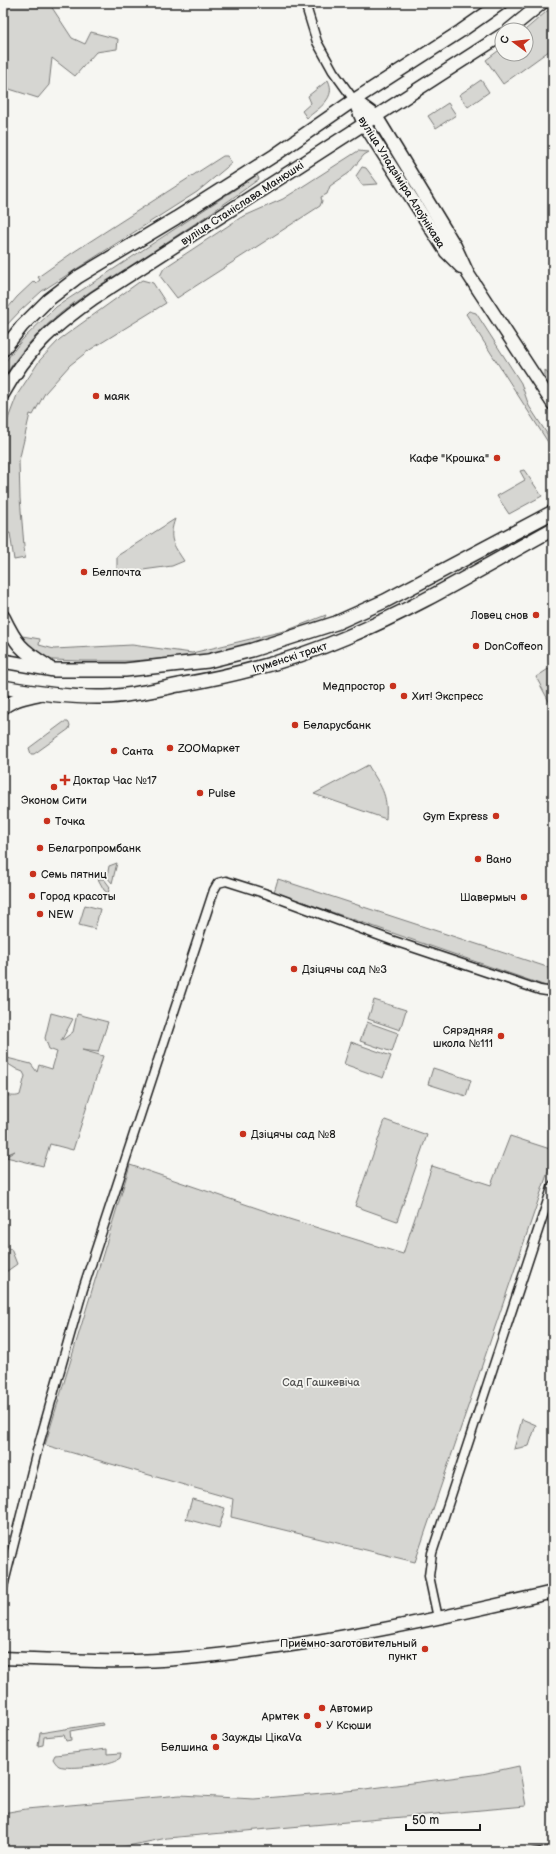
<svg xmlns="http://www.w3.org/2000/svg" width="556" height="1854" font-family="'Balsamiq Sans',sans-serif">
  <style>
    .green { fill: #d6d6d2; stroke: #797977 }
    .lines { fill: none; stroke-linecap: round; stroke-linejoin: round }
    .street-casing { stroke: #1c1c1c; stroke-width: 11 }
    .secondary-casing { stroke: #1c1c1c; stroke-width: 15 }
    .primary-casing { stroke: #1c1c1c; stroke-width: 16 }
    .street { stroke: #f6f6f2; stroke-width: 8 }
    .secondary { stroke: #f6f6f2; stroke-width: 12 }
    .primary { stroke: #f6f6f2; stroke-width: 13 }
    .rail-casing { stroke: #1c1c1c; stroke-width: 4.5 }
    .rail { stroke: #f6f6f2; stroke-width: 3; stroke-dasharray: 9; stroke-linecap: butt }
    .poi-dot { fill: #c8321e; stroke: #f6f6f2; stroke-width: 1.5 }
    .labels { text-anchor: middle; stroke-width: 3.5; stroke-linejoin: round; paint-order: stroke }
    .street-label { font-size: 11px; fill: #1c1c1c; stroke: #f6f6f2 }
    .poi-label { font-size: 11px; fill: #1c1c1c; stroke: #f6f6f2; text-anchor: start }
    .park-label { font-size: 11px; fill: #545453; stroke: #f6f6f2 }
  </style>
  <rect width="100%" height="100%" fill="#f6f6f2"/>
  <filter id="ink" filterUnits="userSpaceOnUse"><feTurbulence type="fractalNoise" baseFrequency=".025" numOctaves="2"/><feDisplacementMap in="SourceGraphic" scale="8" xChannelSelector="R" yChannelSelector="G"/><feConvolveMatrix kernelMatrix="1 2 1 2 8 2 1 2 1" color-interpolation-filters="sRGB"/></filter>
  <g filter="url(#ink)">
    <g class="green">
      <path d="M 3,3 L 49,3 L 72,38 L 85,44 L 91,32 L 118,39 L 117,49 L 96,52 L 75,76 L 52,58 L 49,85 L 38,98 L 3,87 Z"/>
      <path d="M 553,6 L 553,48 L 503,84 L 486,60 L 502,48 L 502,54 L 526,54 L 525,30 Z"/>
      <path d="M 328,80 C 337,98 319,108 307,118 L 302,111 L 311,103 L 308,96 Z"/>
      <path d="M 481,80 L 489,92 L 468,107 L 459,95 Z"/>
      <path d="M 448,103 L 456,115 L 436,128 L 428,116 Z"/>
      <path d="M 358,151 L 369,152 L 364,155 L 349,173 L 330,186 L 327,194 L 321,197 L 322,201 L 320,206 L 177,298 L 160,276 L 164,268 L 240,218 L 283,199 Z"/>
      <path d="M 223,156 L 227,156 L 232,163 L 197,192 L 42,291 L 21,310 L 3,329 L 3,314 L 17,297 L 34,281 L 36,283 L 40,280 L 38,277 L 72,253 Z"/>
      <path d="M 362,167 L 366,168 L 378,184 L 362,185 L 356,176 Z"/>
      <path d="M 257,175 L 259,179 C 220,208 179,234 138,261 C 83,296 38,321 3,379 L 5,362 L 22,340 L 56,307 Z"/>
      <path d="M 142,280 L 153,283 L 166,303 L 88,351 L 70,365 L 45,393 L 33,415 L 30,414 L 19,461 L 20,498 L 25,558 L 14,560 L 10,533 L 3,534 L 3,432 L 17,395 L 40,360 L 60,339 Z"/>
      <path d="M 469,311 L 476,313 L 521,383 L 529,406 L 553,443 L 553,450 L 466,314 Z"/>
      <path d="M 545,370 L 553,381 L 553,394 L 545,382 Z"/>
      <path d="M 524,470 L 542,496 L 509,514 L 497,496 L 525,480 L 520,471 Z"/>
      <path d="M 175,519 C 168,539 173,544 184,561 L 172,566 L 121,573 L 117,570 L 117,556 Z"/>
      <path d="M 326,615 L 322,623 L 219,653 L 191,657 L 130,661 L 80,661 L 53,660 L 39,657 L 16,635 L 40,639 L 39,645 L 54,649 L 132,645 L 192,653 L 288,630 Z"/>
      <path d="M 553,666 L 553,709 L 536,677 Z"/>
      <path d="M 64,722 L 68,722 L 70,725 L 69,729 L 34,754 L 31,754 L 29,748 Z"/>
      <path d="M 368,765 C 381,787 388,793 386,819 L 314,794 Z"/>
      <path d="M 117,863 L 112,883 L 107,877 L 109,866 Z"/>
      <path d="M 98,879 L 104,879 L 110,887 L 108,893 L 104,890 Z"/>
      <path d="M 278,879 L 553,969 L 553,983 L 546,986 L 274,892 Z"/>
      <path d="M 85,905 L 100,909 L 95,929 L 79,925 Z"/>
      <path d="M 374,1000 L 406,1010 L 400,1030 L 368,1019 Z"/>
      <path d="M 51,1013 L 73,1019 L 61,1041 L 73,1032 L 77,1014 L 108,1022 L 98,1052 L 82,1050 L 103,1056 L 73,1150 L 50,1144 L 43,1166 L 6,1157 L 15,1151 L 3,1156 L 3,1130 L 7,1114 L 3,1113 L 3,1097 C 9,1094 14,1098 20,1095 L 25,1076 L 23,1072 C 15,1070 11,1064 3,1062 L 3,1057 L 31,1064 L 37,1072 L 39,1065 L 52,1069 L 57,1052 L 49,1049 L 45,1038 Z"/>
      <path d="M 367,1022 L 398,1033 L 392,1052 L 360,1041 Z"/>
      <path d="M 351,1042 L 391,1056 L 383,1078 L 344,1064 Z"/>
      <path d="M 433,1068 L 471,1080 L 466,1096 L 428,1084 Z"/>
      <path d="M 385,1120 L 427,1135 L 397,1221 L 355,1206 Z"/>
      <path d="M 510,1136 L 553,1150 L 553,1157 L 415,1562 L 231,1517 L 233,1499 L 45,1445 L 130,1165 L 289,1219 L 403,1254 L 432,1166 L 491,1185 Z"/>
      <path d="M 3,1247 L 11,1249 L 17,1264 L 3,1274 Z"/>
      <path d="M 522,1419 L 536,1425 L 529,1446 L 514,1449 Z"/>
      <path d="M 192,1499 L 225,1508 L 219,1528 L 186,1519 Z"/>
      <path d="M 102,1723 L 103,1725 L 70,1731 L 71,1740 L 66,1741 L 64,1735 L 44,1737 L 43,1745 L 38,1746 L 40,1733 Z"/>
      <path d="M 107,1749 L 107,1754 L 121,1753 L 120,1758 C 112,1765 69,1770 59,1766 C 56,1764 55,1762 53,1759 L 55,1755 Z"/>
      <path d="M 519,1766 L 526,1806 L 167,1838 L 103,1851 L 3,1851 L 3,1813 L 26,1809 L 180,1795 L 254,1799 L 357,1790 L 482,1774 Z"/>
    </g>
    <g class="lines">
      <g class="street-casing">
        <g id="street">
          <path d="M 305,3 L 317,42 L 333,71 L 354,100"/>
          <path d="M 307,7 L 314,3"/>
          <path d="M 3,1587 L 37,1451 L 83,1289 L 214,890 L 218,883 L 226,881 L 267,894 L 391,940 L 540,990 L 553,992"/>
          <path d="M 438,1618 L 429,1576 L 432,1553 L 553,1185"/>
        </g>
      </g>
      <g class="secondary-casing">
        <g id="secondary">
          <path d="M 509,30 L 542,3"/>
          <path d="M 354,100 L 376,116 L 455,246 L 468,274 L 553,404"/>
          <path d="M 354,100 L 364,124 L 446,252 L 461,267"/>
          <path d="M 3,350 L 22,326 L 48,300 L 78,277 L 176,218 L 275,155 L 354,100 L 461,31 L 501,3"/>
          <path d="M 3,394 C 29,348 51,329 94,298 L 502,35"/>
          <path d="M 3,708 C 13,699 28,697 40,694"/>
          <path d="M 3,1658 C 64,1660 126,1664 187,1658 C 309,1647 434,1620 553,1592"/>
        </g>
      </g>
      <g class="primary-casing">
        <g id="primary">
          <path d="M 3,617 C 16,644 21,650 47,666"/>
          <path d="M 3,661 L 54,670 L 125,670 L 208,661 L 252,650 L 336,623 L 385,601 L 553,512"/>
          <path d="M 3,687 C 36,693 71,698 105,697 C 130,696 155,690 179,685 C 237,675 294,660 347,637 C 419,607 485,566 553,529"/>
        </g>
      </g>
      <use href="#street" class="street"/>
      <use href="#secondary" class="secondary"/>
      <use href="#primary" class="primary"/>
      <g class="rail-casing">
        <path id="rail" d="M 523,1851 L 553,1848"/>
      </g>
      <use href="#rail" class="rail"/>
    </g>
  </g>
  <g class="poi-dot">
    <circle cx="96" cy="396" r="4"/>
    <circle cx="497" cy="458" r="4"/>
    <circle cx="84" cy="572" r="4"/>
    <circle cx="536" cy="615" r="4"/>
    <circle cx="476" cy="646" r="4"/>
    <circle cx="393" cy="686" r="4"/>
    <circle cx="404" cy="696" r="4"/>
    <circle cx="295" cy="725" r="4"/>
    <circle cx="170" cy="748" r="4"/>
    <circle cx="114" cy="751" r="4"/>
    <path d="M63 774h4v4h4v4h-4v4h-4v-4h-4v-4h4z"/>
    <circle cx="54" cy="787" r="4"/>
    <circle cx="200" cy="793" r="4"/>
    <circle cx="496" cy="816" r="4"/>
    <circle cx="47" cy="821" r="4"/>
    <circle cx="40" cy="848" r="4"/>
    <circle cx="478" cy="859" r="4"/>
    <circle cx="33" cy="874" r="4"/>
    <circle cx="32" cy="896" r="4"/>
    <circle cx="524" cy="897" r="4"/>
    <circle cx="40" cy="914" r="4"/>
    <circle cx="294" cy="969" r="4"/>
    <circle cx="501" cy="1036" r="4"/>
    <circle cx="243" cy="1134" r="4"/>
    <circle cx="425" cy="1649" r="4"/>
    <circle cx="322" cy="1708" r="4"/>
    <circle cx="307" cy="1716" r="4"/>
    <circle cx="318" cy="1725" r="4"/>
    <circle cx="214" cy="1737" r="4"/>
    <circle cx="216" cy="1747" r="4"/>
  </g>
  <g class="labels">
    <g class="street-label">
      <text transform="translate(402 182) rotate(58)" y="4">вуліца Уладзіміра Алоўнікава</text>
      <text transform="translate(242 203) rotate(-33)" y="4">вуліца Станіслава Манюшкі</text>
      <text transform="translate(290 657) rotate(-18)" y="4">Ігуменскі тракт</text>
    </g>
    <g class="poi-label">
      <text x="104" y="400">маяк</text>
      <text x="489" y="462" text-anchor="end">Кафе "Крошка"</text>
      <text x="92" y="576">Белпочта</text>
      <text x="528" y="619" text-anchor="end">Ловец снов</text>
      <text x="484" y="650">DonCoffeon</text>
      <text x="385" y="690" text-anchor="end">Медпростор</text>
      <text x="412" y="700">Хит! Экспресс</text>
      <text x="303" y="729">Беларусбанк</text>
      <text x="178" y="752">ZOOМаркет</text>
      <text x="122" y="755">Санта</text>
      <text x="73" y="784">Доктар Час №17</text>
      <text x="208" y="797">Pulse</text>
      <text x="54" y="804" text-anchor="middle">Эконом Сити</text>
      <text x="488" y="820" text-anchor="end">Gym Express</text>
      <text x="55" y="825">Точка</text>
      <text x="48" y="852">Белагропромбанк</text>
      <text x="486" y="863">Вано</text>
      <text x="41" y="878">Семь пятниц</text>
      <text x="40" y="900">Город красоты</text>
      <text x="516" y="901" text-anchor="end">Шавермыч</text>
      <text x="48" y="918">NEW</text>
      <text x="302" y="973">Дзіцячы сад №3</text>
      <text x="493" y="1034" text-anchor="end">Сярэдняя<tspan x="493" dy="13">школа №111</tspan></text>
      <text x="251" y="1138">Дзіцячы сад №8</text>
      <text x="417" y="1647" text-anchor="end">Приёмно-заготовительный<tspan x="417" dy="13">пункт</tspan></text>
      <text x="330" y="1712">Автомир</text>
      <text x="299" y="1720" text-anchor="end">Армтек</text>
      <text x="326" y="1729">У Ксюши</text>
      <text x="222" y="1741">Заужды ЦікаVа</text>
      <text x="208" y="1751" text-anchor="end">Белшина</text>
    </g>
    <g class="park-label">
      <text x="321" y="1386">Сад Гашкевіча</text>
    </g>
  </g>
  <rect width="556" height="1854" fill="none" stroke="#f6f6f2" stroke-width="16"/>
  <rect x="8" y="8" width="540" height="1838" fill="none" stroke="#1c1c1c" stroke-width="1.5" filter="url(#ink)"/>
  <g transform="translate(514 42) rotate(285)"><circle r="19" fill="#f6f6f2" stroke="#9f9f9c"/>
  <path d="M0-3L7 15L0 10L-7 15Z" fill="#c8321e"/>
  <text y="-6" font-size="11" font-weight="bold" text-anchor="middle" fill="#1c1c1c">С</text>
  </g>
  <path d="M406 1824v6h74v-6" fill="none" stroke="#1c1c1c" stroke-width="2"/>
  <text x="412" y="1824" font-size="12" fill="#1c1c1c" stroke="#f6f6f2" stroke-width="3" paint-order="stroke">50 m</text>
</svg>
